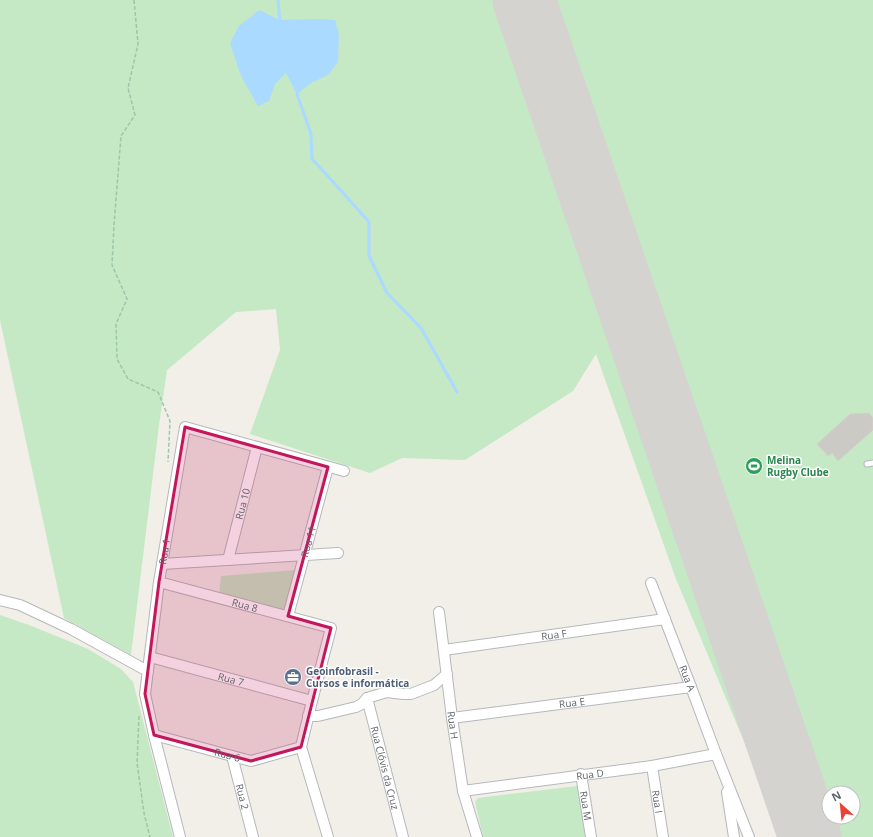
<svg xmlns="http://www.w3.org/2000/svg" width="873" height="837" font-family="'Open Sans',sans-serif">
  <style>
    .green { fill: #c5e8c5; fill-rule: evenodd }
    .water { fill: #aadaff }
    .lines { fill: none; stroke-linecap: round; stroke-linejoin: round }
    .stream { stroke: #aadaff; stroke-width: 3 }
    .runway { stroke: #d4d3d0; stroke-width: 63 }
    .building { fill: #cccac5; stroke: #d6d1c6 }
    .service-casing { stroke: #b5b8bc; stroke-width: 7 }
    .minor-casing { stroke: #b5b8bc; stroke-width: 12 }
    .path { stroke: #9cc7a9; stroke-width: 1.5; stroke-dasharray: 4 2; stroke-linecap: butt }
    .service { stroke: #fff; stroke-width: 5 }
    .minor { stroke: #fff; stroke-width: 10 }
    .marked { fill: #c2185b; fill-opacity: 0.2; stroke: #c2185b; stroke-width: 3; stroke-linejoin: round }
    .labels { text-anchor: middle; stroke-width: 3; stroke-linejoin: round; paint-order: stroke }
    .leisure-label { font-size: 10px; font-weight: bold; fill: #27864d; stroke: #fff; text-anchor: start }
    .street-label { font-size: 10px; fill: #5f6368; stroke: #fff }
    .service-label { font-size: 10px; font-weight: bold; fill: #4e5e75; stroke: #fff; text-anchor: start }
  </style>
  <rect width="100%" height="100%" fill="#f1efe8"/>
  <g class="green">
    <path d="M 0,0 L 873,0 L 873,837 L 784,837 L 676,579 L 596,354 L 573,391 L 465,460 L 402,458 L 370,473 L 250,434 L 280,350 L 276,309 L 236,312 L 167,370 L 159,425 L 131,655 L 64,618 L 0,320 ZM 829,793 L 853,793 L 853,817 L 829,817 Z"/>
    <path d="M 295,570 L 285,612 L 219,595 L 221,576 Z"/>
    <path d="M 0,615 L 29,625 L 88,649 L 121,669 L 133,682 L 173,837 L 0,837 Z"/>
    <path d="M 577,786 L 581,788 L 586,837 L 483,837 L 475,802 L 478,798 Z"/>
  </g>
  <path class="water" d="M 259,10 L 280,20 L 318,19 L 335,20 L 339,35 L 338,62 L 328,75 L 311,83 L 297,94 L 286,73 L 275,84 L 269,101 L 258,106 L 241,76 L 230,43 L 239,26 Z"/>
  <g class="lines">
    <g class="stream">
      <path d="M 278,0 L 280,23"/>
      <path d="M 298,91 L 297,94 L 311,134 L 312,159 L 326,174 L 369,222 L 369,256 L 387,293 L 421,328 L 457,392"/>
    </g>
    <path class="runway" d="M 524,0 L 810,837"/>
  </g>
  <path class="building" d="M 869,413 L 873,418 L 873,430 L 838,461 L 832,453 L 828,456 L 817,444 L 850,414 Z"/>
  <g class="lines">
    <g class="service-casing">
      <path id="service" d="M 867,464 L 873,463"/>
    </g>
    <g class="minor-casing">
      <g id="minor">
        <path id="s1" d="M 228,560 L 257,447"/>
        <path d="M 162,564 L 338,553"/>
        <path id="s2" d="M 159,582 L 331,628 L 312,701 L 301,747 L 328,837"/>
        <path id="s3" d="M 651,583 L 691,687 L 716,754 L 749,837"/>
        <path d="M 0,600 L 20,605 L 71,629 L 142,668 L 148,671"/>
        <path id="s4" d="M 439,612 L 452,718 L 463,791 L 477,837"/>
        <path id="s5" d="M 288,616 L 328,467"/>
        <path id="s6" d="M 444,650 L 665,619"/>
        <path id="s7" d="M 150,657 L 312,701"/>
        <path id="s8" d="M 367,698 L 403,837"/>
        <path d="M 308,716 L 318,716 L 356,707 L 362,704 L 367,698 L 387,692 L 403,694 L 411,694 L 434,685 L 447,674"/>
        <path id="s9" d="M 452,718 L 691,687"/>
        <path id="s10" d="M 154,735 L 251,761 L 301,747"/>
        <path id="s11" d="M 232,756 L 253,837"/>
        <path id="s12" d="M 652,766 L 663,837"/>
        <path id="s13" d="M 581,774 L 591,837"/>
        <path id="s14" d="M 463,791 L 652,766 L 716,754"/>
        <path d="M 727,792 L 734,837"/>
        <path id="s15" d="M 180,837 L 154,735 L 145,694 L 159,582 L 185,427 L 344,471"/>
      </g>
    </g>
    <g class="path">
      <path d="M 134,0 L 138,44 L 128,88 L 135,115 L 121,136 L 114,225 L 112,265 L 127,299 L 116,324 L 117,359 L 128,379 L 158,392 L 170,421 L 168,462"/>
      <path d="M 139,716 L 137,763 L 144,813 L 150,837"/>
    </g>
    <use href="#service" class="service"/>
    <use href="#minor" class="minor"/>
  </g>
  <path class="marked" d="M 185,427 L 328,467 L 288,616 L 331,628 L 301,747 L 251,761 L 154,735 L 145,694 L 159,582 Z"/>
  <defs>
    <g id="stadium-disc" transform="scale(0.9)"><circle r="9.5" fill="#2e9e5b" stroke="#fff"/><path d="M0-5a6.5 5 0 1 0 0 10a6.5 5 0 1 0 0-10ZM-3.5-1.8h7v3.6h-7Z" fill="#fff"/></g>
    <g id="office-disc" transform="scale(0.9)"><circle r="9.5" fill="#5c6f8a" stroke="#fff"/><path d="M-6-3h4V-5.5h4V-3h4V5H-6ZM-1-4.5V-3h2v-1.5ZM-6 0V1H6V0Z" fill="#fff"/></g>
  </defs>
  <g fill-rule="evenodd">
    <use href="#stadium-disc" x="754" y="466"/>
    <use href="#office-disc" x="293" y="677"/>
  </g>
  <g class="labels">
    <g class="leisure-label">
      <text x="767" y="464">Melina<tspan x="767" dy="12">Rugby Clube</tspan></text>
    </g>
    <g class="street-label">
      <text dy="4" stroke="none"><textPath href="#s1" startOffset="58">Rua 10</textPath></text>
      <text dy="4" stroke="none"><textPath href="#s5" startOffset="77">Rua 11</textPath></text>
      <text dy="4" stroke="none"><textPath href="#s15" startOffset="291">Rua 1</textPath></text>
      <text dy="4" stroke="none"><textPath href="#s2" startOffset="89">Rua 8</textPath></text>
      <text dy="4" stroke="none"><textPath href="#s6" startOffset="111">Rua F</textPath></text>
      <text dy="4" stroke="none"><textPath href="#s3" startOffset="102">Rua A</textPath></text>
      <text dy="4" stroke="none"><textPath href="#s7" startOffset="84">Rua 7</textPath></text>
      <text dy="4" stroke="none"><textPath href="#s9" startOffset="121">Rua E</textPath></text>
      <text dy="4" stroke="none"><textPath href="#s4" startOffset="114">Rua H</textPath></text>
      <text dy="4" stroke="none"><textPath href="#s10" startOffset="76">Rua 6</textPath></text>
      <text dy="4" stroke="none"><textPath href="#s8" startOffset="72">Rua Clóvis da Cruz</textPath></text>
      <text dy="4" stroke="none"><textPath href="#s14" startOffset="128">Rua D</textPath></text>
      <text dy="4" stroke="none"><textPath href="#s11" startOffset="42">Rua 2</textPath></text>
      <text dy="4" stroke="none"><textPath href="#s12" startOffset="36">Rua I</textPath></text>
      <text dy="4" stroke="none"><textPath href="#s13" startOffset="32">Rua M</textPath></text>
    </g>
    <g class="service-label">
      <text x="306" y="675">Geoinfobrasil -<tspan x="306" dy="12">Cursos e informática</tspan></text>
    </g>
  </g>
  <g transform="translate(841 805) rotate(333)"><circle r="19" fill="#ffffff" stroke="#bfc1c3"/>
  <path d="M0-3L7 15L0 10L-7 15Z" fill="#ea4335"/>
  <text y="-6" font-size="11" font-weight="bold" text-anchor="middle" fill="#5f6368">N</text>
  </g>
</svg>
